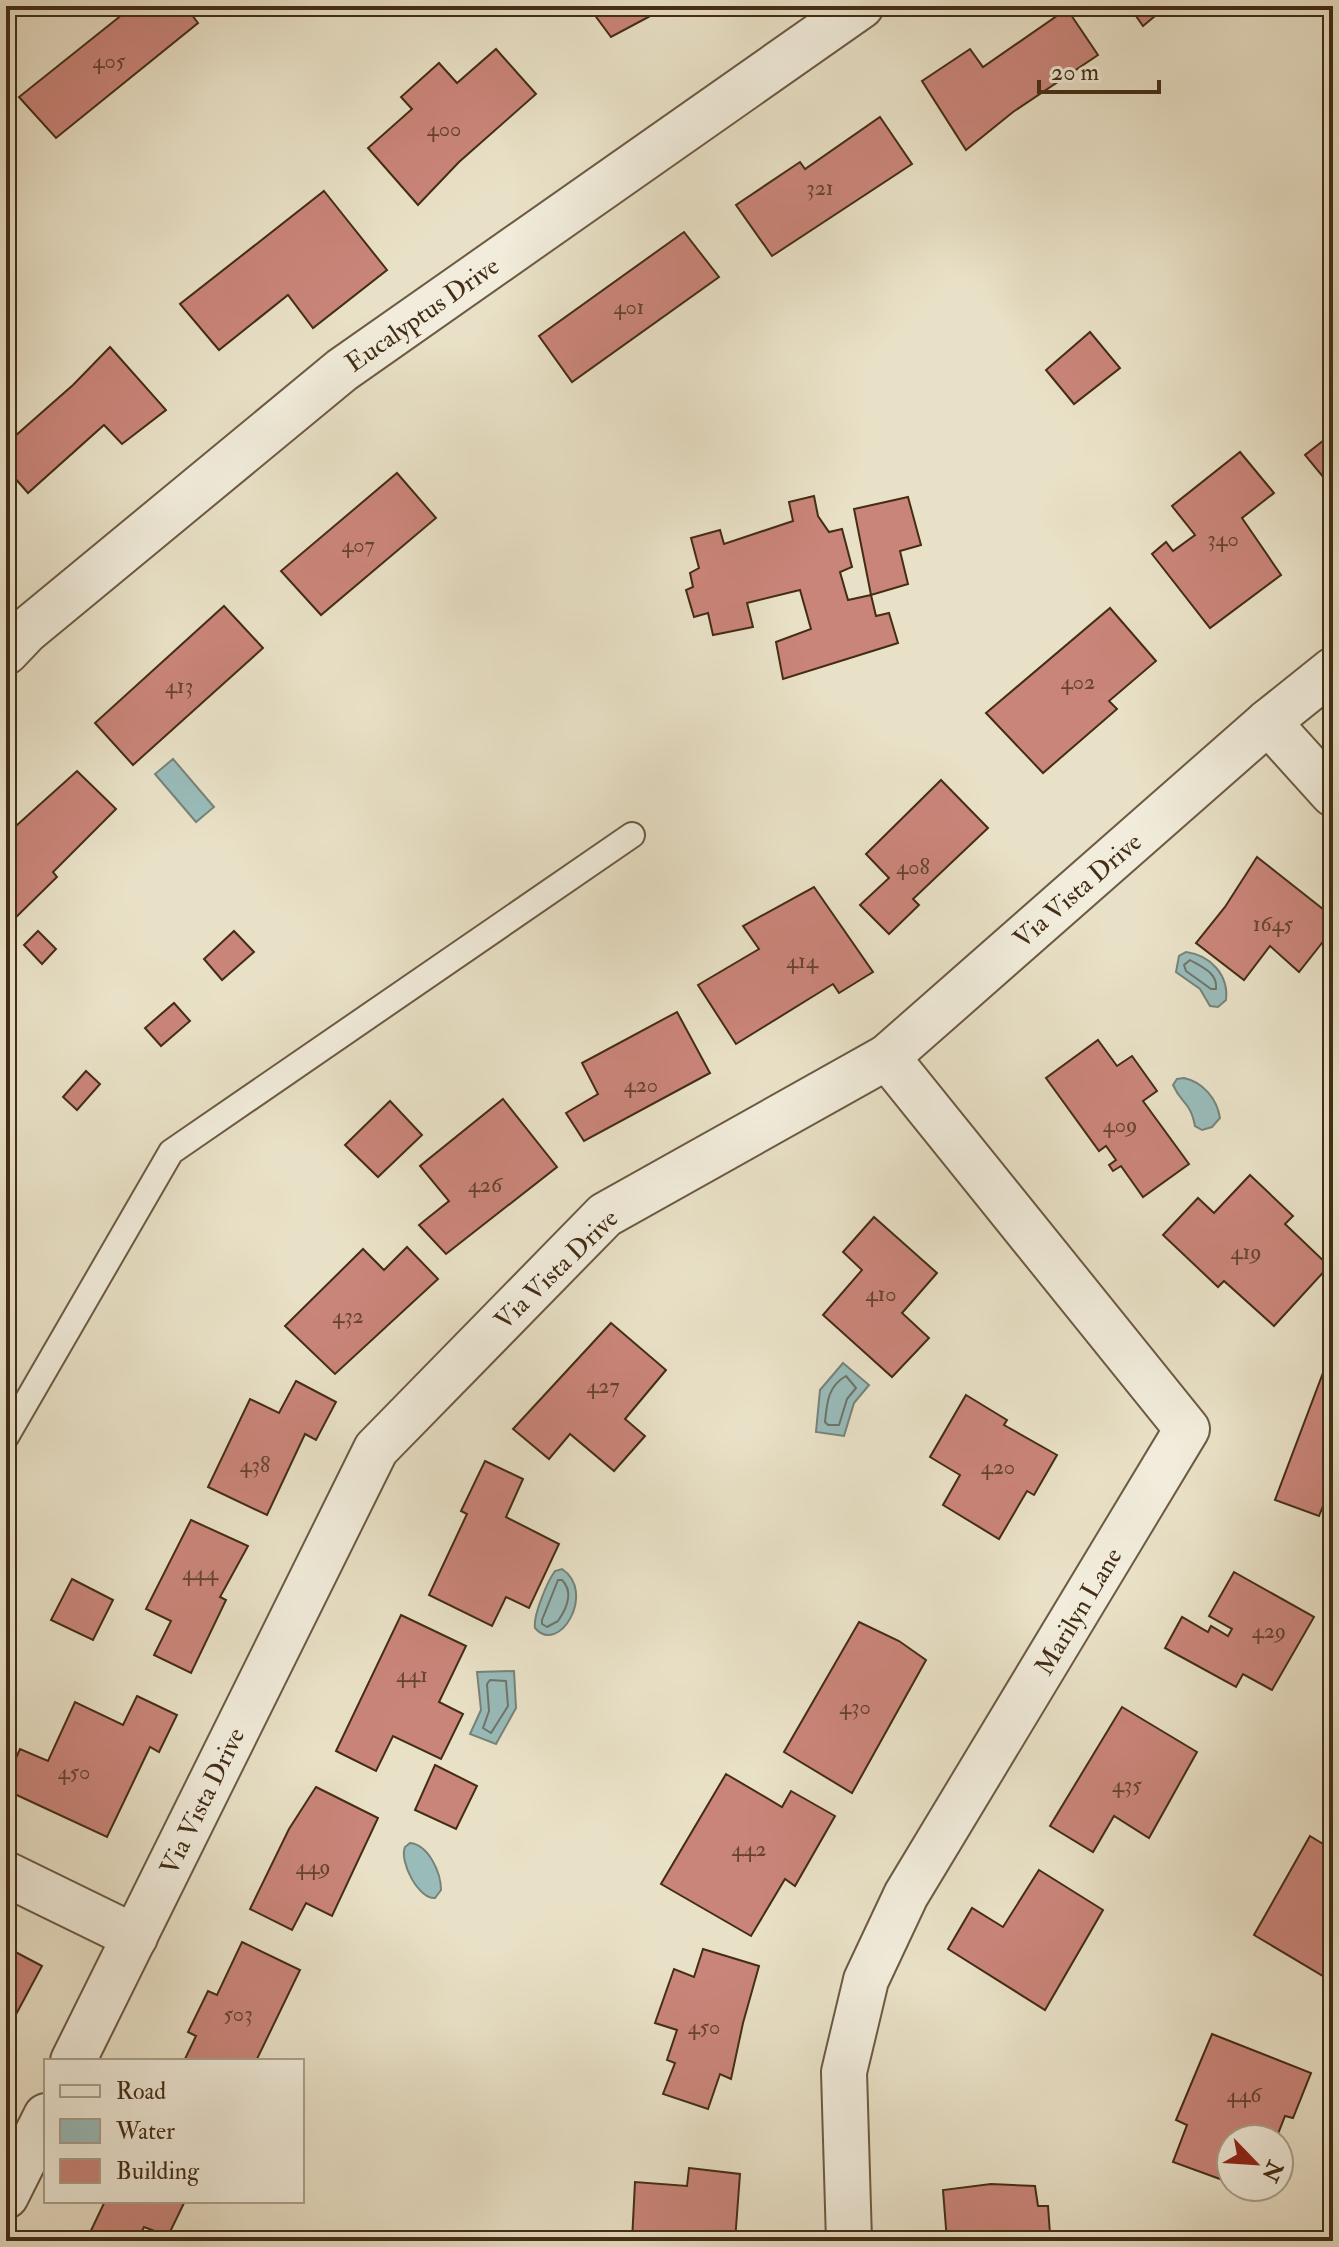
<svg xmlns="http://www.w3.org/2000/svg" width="1339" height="2247" font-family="'IM FELL Double Pica',serif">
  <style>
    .water { fill: #99bcbb; stroke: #778379; stroke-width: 2 }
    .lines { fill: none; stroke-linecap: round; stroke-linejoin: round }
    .shore { stroke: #6e7468; stroke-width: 2 }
    .building { fill: #ca857a; stroke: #432d15; stroke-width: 2 }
    .lane-casing { stroke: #6c5a42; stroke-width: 28 }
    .street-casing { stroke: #6c5a42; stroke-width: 48 }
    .lane { stroke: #f1ecdb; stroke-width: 24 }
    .street { stroke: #f1ecdb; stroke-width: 44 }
    .labels { text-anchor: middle; stroke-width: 7; stroke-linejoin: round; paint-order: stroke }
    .number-label { font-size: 22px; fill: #65432e }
    .street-label { font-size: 26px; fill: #432d15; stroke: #f1ecdb }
  </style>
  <rect width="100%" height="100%" fill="#e9e1c7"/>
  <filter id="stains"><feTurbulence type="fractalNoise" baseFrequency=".0025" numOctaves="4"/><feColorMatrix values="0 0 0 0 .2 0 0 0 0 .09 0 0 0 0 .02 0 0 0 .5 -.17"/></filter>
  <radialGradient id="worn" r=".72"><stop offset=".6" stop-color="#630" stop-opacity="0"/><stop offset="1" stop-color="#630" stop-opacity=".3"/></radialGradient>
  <g class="water">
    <path d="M 173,759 L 214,807 L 196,822 L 155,774 Z"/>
    <path d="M 1186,952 C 1210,955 1229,975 1226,1000 L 1218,1007 L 1210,1006 L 1200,989 L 1176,972 L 1179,956 Z"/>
    <path d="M 1184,1078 C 1203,1082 1217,1099 1220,1118 L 1212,1127 L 1202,1130 L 1195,1126 C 1190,1101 1182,1105 1173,1085 L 1177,1079 Z"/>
    <path d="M 843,1363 L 869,1385 L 854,1403 L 844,1436 L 816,1432 L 820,1390 Z"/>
    <path d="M 562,1569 C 597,1592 559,1656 535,1628 C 533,1616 547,1582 555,1571 Z"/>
    <path d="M 514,1671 L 516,1708 L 496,1744 L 470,1734 L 481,1710 L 477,1672 Z"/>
    <path d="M 410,1843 C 429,1845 441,1873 441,1890 L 435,1898 C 418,1899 399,1861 405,1847 Z"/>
  </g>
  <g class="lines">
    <g class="shore">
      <path d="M 1190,960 C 1202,967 1218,973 1216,989 L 1211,989 L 1186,971 L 1184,965 Z"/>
      <path d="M 846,1376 L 856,1388 L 847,1399 L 839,1425 L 828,1425 L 825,1422 C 827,1402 828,1386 846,1376 Z"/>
      <path d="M 558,1580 L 562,1580 C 574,1592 567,1608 558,1621 L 547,1627 L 542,1624 L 542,1620 Z"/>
      <path d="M 490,1680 L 506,1681 L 508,1706 L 491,1733 L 483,1728 L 489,1711 L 487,1684 Z"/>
    </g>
  </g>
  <g class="building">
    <path d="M 133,6 L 185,6 L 198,23 L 56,138 L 19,97 Z"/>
    <path d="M 588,6 L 669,6 L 611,37 Z"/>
    <path d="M 1129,6 L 1167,6 L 1143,26 Z"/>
    <path d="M 1067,9 L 1098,55 L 1013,112 L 966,150 L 922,81 L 970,49 L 983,67 Z"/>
    <path d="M 496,49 L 536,94 L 459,162 L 418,205 L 368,148 L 412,109 L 401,97 L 439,63 L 457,83 Z"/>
    <path d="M 880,117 L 912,164 L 772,256 L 736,205 L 800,162 L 805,169 Z"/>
    <path d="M 324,191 L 387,270 L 313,328 L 288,295 L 219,350 L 180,304 Z"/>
    <path d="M 684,232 L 719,277 L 572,382 L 539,336 Z"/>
    <path d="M 1090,332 L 1120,368 L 1074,404 L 1046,370 Z"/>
    <path d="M 110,347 L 166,410 L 122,444 L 104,425 L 28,493 L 6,468 L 6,444 L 73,385 Z"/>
    <path d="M 1333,433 L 1333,489 L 1305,455 Z"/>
    <path d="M 1240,452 L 1274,493 L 1242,518 L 1281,575 L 1210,628 L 1152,554 L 1166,542 L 1173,551 L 1195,535 L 1172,506 Z"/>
    <path d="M 397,473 L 436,518 L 321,615 L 281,571 Z"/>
    <path d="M 814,496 L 818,516 L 829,532 L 842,529 L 852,567 L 840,572 L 848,600 L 871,595 L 876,616 L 889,613 L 898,643 L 783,679 L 776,642 L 811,629 L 800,590 L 747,603 L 753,627 L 713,635 L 708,613 L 694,617 L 686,590 L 693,587 L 690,573 L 699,568 L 691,538 L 720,530 L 724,544 L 793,521 L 789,502 Z"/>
    <path d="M 908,497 L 921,545 L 900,551 L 908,584 L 871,595 L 854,509 Z"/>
    <path d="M 224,606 L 263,648 L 133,765 L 95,723 Z"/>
    <path d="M 1110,608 L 1156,661 L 1109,701 L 1117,709 L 1043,773 L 986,713 Z"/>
    <path d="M 77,771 L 116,809 L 53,872 L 57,877 L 9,924 L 6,921 L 6,835 Z"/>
    <path d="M 941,780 L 988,828 L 913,899 L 919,905 L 889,934 L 860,905 L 889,878 L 866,854 Z"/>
    <path d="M 1257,857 L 1333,917 L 1333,929 L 1299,972 L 1270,946 L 1244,980 L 1196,943 L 1225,907 Z"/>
    <path d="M 814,887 L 873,972 L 839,993 L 833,984 L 736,1044 L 698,985 L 759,949 L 743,926 Z"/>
    <path d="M 38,931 L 56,949 L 42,964 L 24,945 Z"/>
    <path d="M 234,931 L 254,952 L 222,980 L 204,959 Z"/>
    <path d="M 174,1003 L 190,1021 L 161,1046 L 145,1028 Z"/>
    <path d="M 677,1012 L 710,1073 L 584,1141 L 566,1113 L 598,1094 L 582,1063 Z"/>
    <path d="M 1098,1040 L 1117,1066 L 1132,1056 L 1157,1091 L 1143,1101 L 1189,1164 L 1143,1197 L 1121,1166 L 1113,1171 L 1109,1165 L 1116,1160 L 1106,1146 L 1099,1151 L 1046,1078 Z"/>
    <path d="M 86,1071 L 100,1084 L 77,1110 L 63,1097 Z"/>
    <path d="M 503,1099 L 557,1167 L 446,1254 L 419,1225 L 449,1201 L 420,1166 Z"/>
    <path d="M 390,1101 L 422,1135 L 378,1177 L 345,1145 Z"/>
    <path d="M 1250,1175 L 1293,1216 L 1285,1224 L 1329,1266 L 1274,1326 L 1224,1281 L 1218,1287 L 1163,1235 L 1198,1198 L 1214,1213 Z"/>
    <path d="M 874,1217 L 937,1273 L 902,1313 L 929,1338 L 892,1377 L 823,1315 L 862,1270 L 843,1252 Z"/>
    <path d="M 407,1247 L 438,1279 L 335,1374 L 285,1326 L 363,1249 L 384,1270 Z"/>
    <path d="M 611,1323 L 666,1370 L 625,1419 L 645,1436 L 614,1471 L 570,1434 L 549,1459 L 513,1429 Z"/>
    <path d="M 1332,1349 L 1333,1481 L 1319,1516 L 1275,1500 Z"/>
    <path d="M 296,1381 L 336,1402 L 316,1440 L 305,1434 L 267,1515 L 208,1487 L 250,1399 L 279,1413 Z"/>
    <path d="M 966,1395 L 1007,1420 L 1004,1425 L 1057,1455 L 1034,1495 L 1027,1491 L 999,1539 L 943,1505 L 960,1475 L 930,1457 Z"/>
    <path d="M 485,1461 L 523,1479 L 506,1517 L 559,1544 L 529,1608 L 506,1597 L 492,1626 L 429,1595 L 467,1514 L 461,1511 Z"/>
    <path d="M 191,1520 L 248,1546 L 220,1597 L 226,1600 L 191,1673 L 154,1655 L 171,1621 L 146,1609 Z"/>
    <path d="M 1234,1572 L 1314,1617 L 1272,1690 L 1243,1674 L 1236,1687 L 1165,1648 L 1182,1617 L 1208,1632 L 1211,1626 L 1228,1636 L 1232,1629 L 1209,1616 Z"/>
    <path d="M 72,1579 L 113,1600 L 93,1640 L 51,1620 Z"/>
    <path d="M 401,1615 L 466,1646 L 439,1702 L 463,1714 L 441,1759 L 393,1736 L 376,1771 L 336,1751 Z"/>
    <path d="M 859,1622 L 899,1641 L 926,1660 L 852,1793 L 784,1752 Z"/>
    <path d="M 137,1696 L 177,1715 L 159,1752 L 150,1747 L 107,1837 L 6,1790 L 6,1780 L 20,1749 L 48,1761 L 75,1702 L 123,1725 Z"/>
    <path d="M 1122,1707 L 1197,1752 L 1149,1838 L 1114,1816 L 1093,1852 L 1050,1826 Z"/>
    <path d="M 435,1765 L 477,1786 L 456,1829 L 415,1810 Z"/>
    <path d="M 726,1774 L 782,1807 L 791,1791 L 835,1816 L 795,1886 L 785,1879 L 751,1936 L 661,1884 Z"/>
    <path d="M 316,1787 L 378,1818 L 332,1916 L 306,1903 L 292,1930 L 250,1909 L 289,1829 Z"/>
    <path d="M 1310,1836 L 1333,1850 L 1333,1982 L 1254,1935 Z"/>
    <path d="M 1039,1870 L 1103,1910 L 1045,2010 L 948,1949 L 972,1908 L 1003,1927 Z"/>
    <path d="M 242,1942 L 300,1970 L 256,2061 L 184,2061 L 196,2036 L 188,2032 L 208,1991 L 217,1995 Z"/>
    <path d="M 6,1947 L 42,1966 L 6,2033 Z"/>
    <path d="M 703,1949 L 759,1966 L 743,2023 L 731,2079 L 720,2074 L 708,2109 L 663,2094 L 675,2063 L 667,2060 L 677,2030 L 655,2023 L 674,1969 L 694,1977 Z"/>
    <path d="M 1212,2034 L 1311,2073 L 1293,2118 L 1285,2116 L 1276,2139 L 1231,2139 L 1231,2183 L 1173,2162 L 1187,2125 L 1176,2120 Z"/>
    <path d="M 689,2168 L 740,2174 L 735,2241 L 632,2241 L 635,2182 L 687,2186 Z"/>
    <path d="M 991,2184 L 1035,2186 L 1038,2206 L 1048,2206 L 1050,2234 L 1042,2235 L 1043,2241 L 947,2241 L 943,2190 Z"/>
    <path d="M 105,2201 L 117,2203 L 185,2201 L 168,2236 L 144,2227 L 137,2241 L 86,2241 Z"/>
  </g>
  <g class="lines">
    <g class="lane-casing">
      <path id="lane" d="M 6,1437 L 171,1152 L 632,835"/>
    </g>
    <g class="street-casing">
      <g id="street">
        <path d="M 6,652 L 26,631 L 342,370 L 861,6"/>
        <path d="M 1268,722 L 1333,794"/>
        <path d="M 6,1874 L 135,1937"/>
        <path d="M 73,2061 L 376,1449 L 605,1215 L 887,1057 L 1268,722 L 1333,670"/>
        <path d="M 6,2196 L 46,2116"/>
        <path d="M 849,2241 L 844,2072 L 866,1980 L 906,1895 L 1187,1429 L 887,1057"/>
      </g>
    </g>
    <use href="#lane" class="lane"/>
    <use href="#street" class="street"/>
  </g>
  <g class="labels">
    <g class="number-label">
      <text x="109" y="68">405</text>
      <text x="444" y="136">400</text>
      <text x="820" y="195">321</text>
      <text x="629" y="314">401</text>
      <text x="1223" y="546">340</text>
      <text x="358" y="552">407</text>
      <text x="1078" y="689">402</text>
      <text x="179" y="693">413</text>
      <text x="913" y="874">408</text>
      <text x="1273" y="931">1645</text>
      <text x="802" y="968">414</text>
      <text x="641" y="1092">420</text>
      <text x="1120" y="1132">409</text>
      <text x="485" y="1192">426</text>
      <text x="1246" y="1259">419</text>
      <text x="881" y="1301">410</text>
      <text x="348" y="1323">432</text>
      <text x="603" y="1393">427</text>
      <text x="255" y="1472">438</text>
      <text x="998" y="1474">420</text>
      <text x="200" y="1580">444</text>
      <text x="1269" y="1638">429</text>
      <text x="412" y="1682">441</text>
      <text x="855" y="1714">430</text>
      <text x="74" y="1779">450</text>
      <text x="1127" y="1792">435</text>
      <text x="749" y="1856">442</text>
      <text x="313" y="1874">449</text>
      <text x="238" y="2021">503</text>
      <text x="704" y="2034">450</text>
      <text x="1244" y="2102">446</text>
    </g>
    <g class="street-label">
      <text transform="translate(422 314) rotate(-35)" y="9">Eucalyptus Drive</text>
      <text transform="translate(1077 890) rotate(-41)" y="9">Via Vista Drive</text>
      <text transform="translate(556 1269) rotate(-44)" y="9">Via Vista Drive</text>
      <text transform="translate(1078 1611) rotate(-59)" y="9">Marilyn Lane</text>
      <text transform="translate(202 1801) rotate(-64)" y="9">Via Vista Drive</text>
    </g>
  </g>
  <rect width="1339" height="2247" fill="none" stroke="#e9e1c7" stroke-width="32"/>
  <rect x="8" y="8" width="1323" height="2231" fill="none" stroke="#432d15" stroke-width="4"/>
  <rect x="16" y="16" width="1307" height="2215" fill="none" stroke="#432d15" stroke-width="2"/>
  <rect x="44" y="2059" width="260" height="144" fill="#f1ecdb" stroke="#aba08c" stroke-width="2"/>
  <rect x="60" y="2085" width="40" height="12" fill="#f1ecdb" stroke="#aba08c" stroke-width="2"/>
  <text x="116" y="2099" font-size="24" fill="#432d15">Road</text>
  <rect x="60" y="2119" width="40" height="24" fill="#99bcbb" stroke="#aba08c" stroke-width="2"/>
  <text x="116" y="2139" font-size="24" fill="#432d15">Water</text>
  <rect x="60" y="2159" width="40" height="24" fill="#ca857a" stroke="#aba08c" stroke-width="2"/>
  <text x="116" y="2179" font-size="24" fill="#432d15">Building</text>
  <g transform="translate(1255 2163) rotate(115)"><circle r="38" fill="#f1ecdb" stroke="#aba08c" stroke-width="2"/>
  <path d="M0-6L14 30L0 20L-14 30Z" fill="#8f2418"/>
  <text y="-12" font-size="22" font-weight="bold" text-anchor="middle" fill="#432d15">N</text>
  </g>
  <path d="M1039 80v12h120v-12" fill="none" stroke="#432d15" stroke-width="4"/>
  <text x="1051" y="80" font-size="24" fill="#432d15" stroke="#f1ecdb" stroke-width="6" paint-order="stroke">20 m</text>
  <rect width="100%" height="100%" filter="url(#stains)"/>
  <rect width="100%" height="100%" fill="url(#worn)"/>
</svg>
